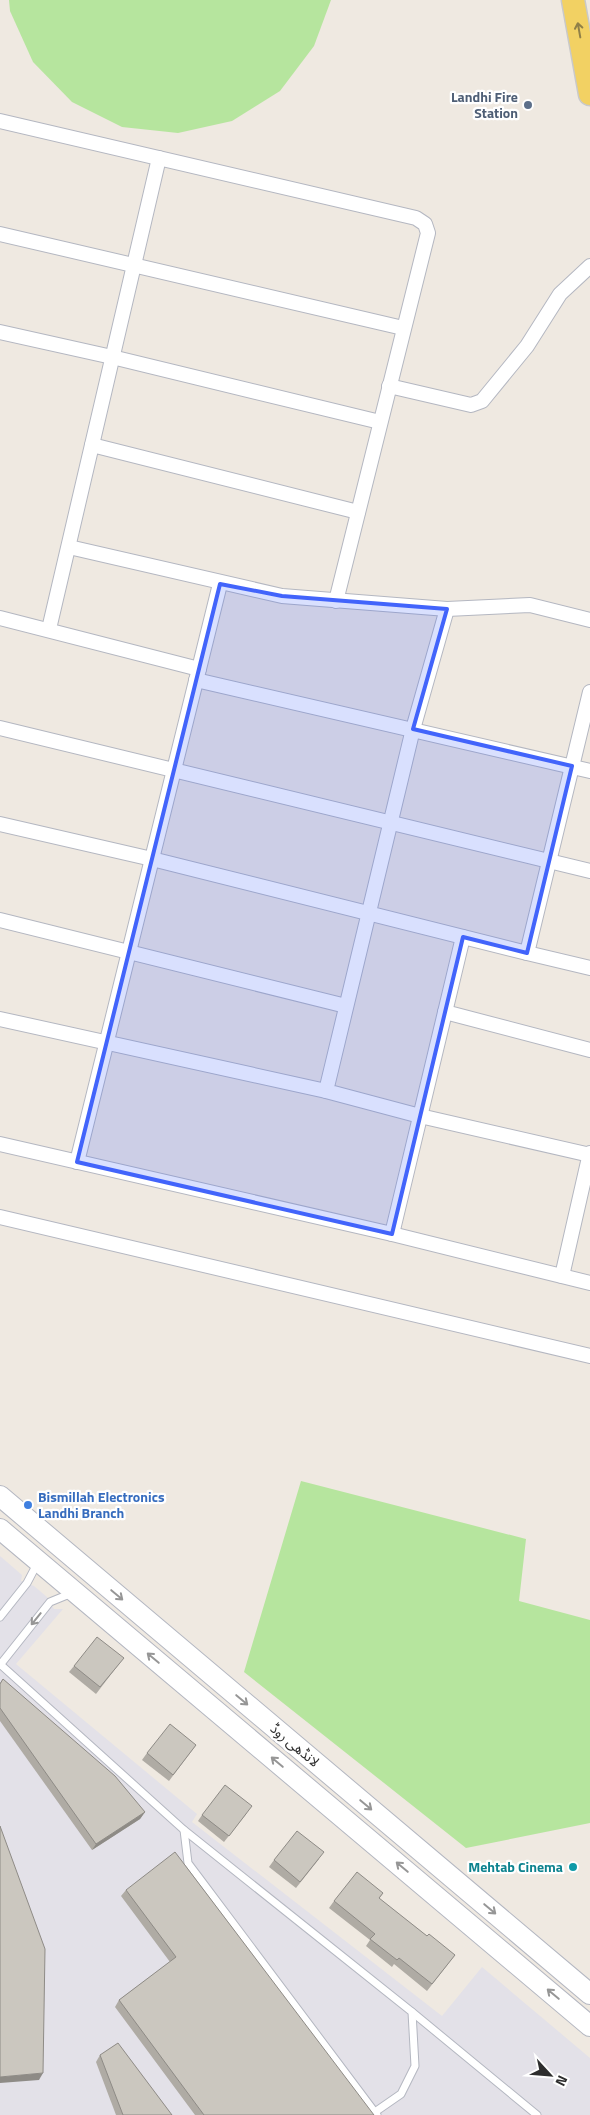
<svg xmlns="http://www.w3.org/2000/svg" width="590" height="2115" font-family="'Titillium Web','Noto Sans Arabic',sans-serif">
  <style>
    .industrial { fill: #e3e1e8 }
    .green { fill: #b6e59e }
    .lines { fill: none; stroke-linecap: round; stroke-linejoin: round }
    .service-casing { stroke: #b4b7c1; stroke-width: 9 }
    .minor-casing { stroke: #b4b7c1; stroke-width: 16 }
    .secondary-casing { stroke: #b4b7c1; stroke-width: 22 }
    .primary-casing { stroke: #c9c9c9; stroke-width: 25 }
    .service { stroke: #fff; stroke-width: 7 }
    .minor { stroke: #fff; stroke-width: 14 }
    .secondary { stroke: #fff; stroke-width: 20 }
    .primary { stroke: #f2d163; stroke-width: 22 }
    .wall { fill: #afaba4 }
    .shaded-wall { fill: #8e8b86 }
    .building { fill: #cbc7bf; stroke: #8e8b86 }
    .oneway { stroke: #908048 }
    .oneway2 { stroke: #969696 }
    .marked { fill: #4264fb; fill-opacity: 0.2; stroke: #4264fb; stroke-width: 4; stroke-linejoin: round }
    .service-dot { fill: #5c6f8a; stroke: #fff; stroke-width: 2 }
    .shop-dot { fill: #3f7fe0; stroke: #fff; stroke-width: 2 }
    .culture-dot { fill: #0f9aa8; stroke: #fff; stroke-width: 2 }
    .labels { text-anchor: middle; stroke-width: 4.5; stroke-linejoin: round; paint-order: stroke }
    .service-label { font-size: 14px; font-weight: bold; fill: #4e5e75; stroke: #fff; text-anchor: end }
    .shop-label { font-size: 14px; font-weight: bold; fill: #366cbe; stroke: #fff; text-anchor: start }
    .street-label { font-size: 14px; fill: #2e2e2e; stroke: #fff }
    .culture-label { font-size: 14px; font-weight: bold; fill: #0d838f; stroke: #fff; text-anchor: end }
  </style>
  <rect width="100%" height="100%" fill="#efe9e1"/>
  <path class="industrial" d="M 0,1556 L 22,1575 L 21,1581 L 34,1586 L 47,1597 L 54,1609 L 63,1609 L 16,1664 L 197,1814 L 192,1822 L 442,2016 L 482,1967 L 590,2058 L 590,2115 L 0,2115 Z"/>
  <g class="green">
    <path d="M 9,0 L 331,0 L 314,46 L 280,91 L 232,121 L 178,133 L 122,127 L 72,102 L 33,62 L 10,11 Z"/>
    <path d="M 301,1481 L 526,1539 L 519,1601 L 590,1620 L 590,1823 L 466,1848 L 244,1672 Z"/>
  </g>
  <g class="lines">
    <g class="service-casing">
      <g id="service">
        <path d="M 0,1617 L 27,1583 L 37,1564"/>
        <path d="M 0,1664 L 184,1830 L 188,1863 L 377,2115"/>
        <path d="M 0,1665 L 50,1602 L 72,1593"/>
        <path d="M 184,1830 L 412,2012 L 415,2066 L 401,2094 L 375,2112"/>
        <path d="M 412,2012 L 537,2115"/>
      </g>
    </g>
    <g class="minor-casing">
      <g id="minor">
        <path d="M 0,121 L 416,218 L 425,224 L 428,233 L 336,601"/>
        <path d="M 0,234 L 403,328"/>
        <path d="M 0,332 L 112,357 L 380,422"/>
        <path d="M 389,386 L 471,405 L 482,401 L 527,346 L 560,294 L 590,266"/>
        <path d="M 92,445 L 358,512"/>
        <path d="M 69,547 L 282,596 L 447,609 L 530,605 L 590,620"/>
        <path d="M 447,609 L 413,729 L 326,1091 L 420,1116 L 590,1155"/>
        <path d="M 0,618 L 199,669"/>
        <path d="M 49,629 L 159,158"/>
        <path d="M 196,680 L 590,771"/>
        <path d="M 0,728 L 590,871"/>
        <path d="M 0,824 L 152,859 L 527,953 L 590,692"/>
        <path d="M 0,920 L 346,1006"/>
        <path d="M 527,953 L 590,968"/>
        <path d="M 445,1012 L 590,1050"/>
        <path d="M 0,1019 L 326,1091"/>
        <path d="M 0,1144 L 392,1234 L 590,1283"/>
        <path d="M 77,1162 L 220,584"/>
        <path d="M 0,1217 L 590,1356"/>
        <path d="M 392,1234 L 463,937"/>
        <path d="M 562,1276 L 590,1153"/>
      </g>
    </g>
    <g class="secondary-casing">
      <g id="secondary">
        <path d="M 0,1496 L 590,1994"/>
        <path d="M 0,1529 L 590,2026"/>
      </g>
    </g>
    <g class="primary-casing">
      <path id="primary" d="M 573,0 L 590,94"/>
    </g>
    <use href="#service" class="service"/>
    <use href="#minor" class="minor"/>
    <use href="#secondary" class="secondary"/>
    <use href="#primary" class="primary"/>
  </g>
  <g class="wall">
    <path d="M 119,1664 L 96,1694 L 69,1672 L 74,1666 Z"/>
    <path d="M 3,1679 L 145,1812 L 140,1819 L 92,1850 L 0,1721 L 0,1683 Z"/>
    <path d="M 196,1745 L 169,1781 L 142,1760 L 147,1753 Z"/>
    <path d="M 247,1813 L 224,1842 L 198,1821 L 202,1815 Z"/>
    <path d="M 319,1859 L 296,1888 L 269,1867 L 274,1860 Z"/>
    <path d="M 126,1890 L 374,2115 L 195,2115 L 115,2007 L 119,2000 L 170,1962 L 121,1896 Z"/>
    <path d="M 383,1893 L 379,1899 L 427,1936 L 455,1955 L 427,1991 L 394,1964 L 392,1967 L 366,1946 L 370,1940 L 329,1908 L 334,1901 Z"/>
    <path d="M 100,2055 L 172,2115 L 116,2115 L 96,2062 Z"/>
  </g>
  <g class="shaded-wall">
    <path d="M 145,1812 L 140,1819 L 92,1850 L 96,1844 Z"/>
    <path d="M 43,2073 L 39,2080 L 0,2083 L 0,2077 Z"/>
  </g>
  <g class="building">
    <path d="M 97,1637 L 124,1658 L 100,1687 L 74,1666 Z"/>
    <path d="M 3,1679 L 115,1776 L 145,1812 L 96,1844 L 0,1708 L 0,1684 Z"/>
    <path d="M 170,1724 L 196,1745 L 173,1775 L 147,1753 Z"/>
    <path d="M 225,1785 L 252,1806 L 229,1836 L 202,1815 Z"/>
    <path d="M 0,1826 L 45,1949 L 43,2073 L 0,2077 Z"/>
    <path d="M 297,1831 L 324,1852 L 300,1882 L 274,1860 Z"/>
    <path d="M 175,1852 L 374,2115 L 204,2115 L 119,2000 L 176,1957 L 126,1890 Z"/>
    <path d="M 357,1872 L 383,1893 L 379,1898 L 427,1936 L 429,1934 L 455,1955 L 432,1984 L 399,1958 L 397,1960 L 370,1939 L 375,1934 L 334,1901 Z"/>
    <path d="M 118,2043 L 172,2115 L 123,2115 L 100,2055 Z"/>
  </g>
  <defs><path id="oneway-shaft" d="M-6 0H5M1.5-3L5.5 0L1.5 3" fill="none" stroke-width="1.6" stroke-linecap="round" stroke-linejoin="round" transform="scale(1.25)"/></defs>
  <use class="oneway" href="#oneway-shaft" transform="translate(579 30) rotate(-100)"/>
  <g class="oneway2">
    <use href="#oneway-shaft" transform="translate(117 1595) rotate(40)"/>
    <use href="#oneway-shaft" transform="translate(36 1619) rotate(129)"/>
    <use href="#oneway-shaft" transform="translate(153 1658) rotate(-140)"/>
    <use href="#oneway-shaft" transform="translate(242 1700) rotate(40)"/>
    <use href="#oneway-shaft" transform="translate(277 1762) rotate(-140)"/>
    <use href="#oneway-shaft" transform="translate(366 1805) rotate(40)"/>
    <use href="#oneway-shaft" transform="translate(402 1867) rotate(-140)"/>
    <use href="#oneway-shaft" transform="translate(490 1909) rotate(40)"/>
    <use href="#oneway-shaft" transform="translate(553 1994) rotate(-140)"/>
  </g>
  <path class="marked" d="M 220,584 L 282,596 L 447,609 L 413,729 L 572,766 L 527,953 L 463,937 L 392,1234 L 77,1162 Z"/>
  <circle class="service-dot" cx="528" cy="105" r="5"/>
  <circle class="shop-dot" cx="28" cy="1505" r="5"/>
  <circle class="culture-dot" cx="573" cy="1867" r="5"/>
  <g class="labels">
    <g class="service-label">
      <text x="518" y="102">Landhi Fire<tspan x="518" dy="16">Station</tspan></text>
    </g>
    <g class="shop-label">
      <text x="38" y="1502">Bismillah Electronics<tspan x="38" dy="16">Landhi Branch</tspan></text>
    </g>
    <g class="street-label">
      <text transform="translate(295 1745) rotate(40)" y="5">لانڈھی روڈ</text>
    </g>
    <g class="culture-label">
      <text x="563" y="1872">Mehtab Cinema</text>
    </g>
  </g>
  <g transform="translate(550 2075) rotate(116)" stroke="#ffffff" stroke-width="4" paint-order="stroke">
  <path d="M0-4L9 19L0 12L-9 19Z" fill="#2e2e2e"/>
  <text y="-8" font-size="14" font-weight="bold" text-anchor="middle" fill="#2e2e2e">N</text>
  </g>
</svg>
